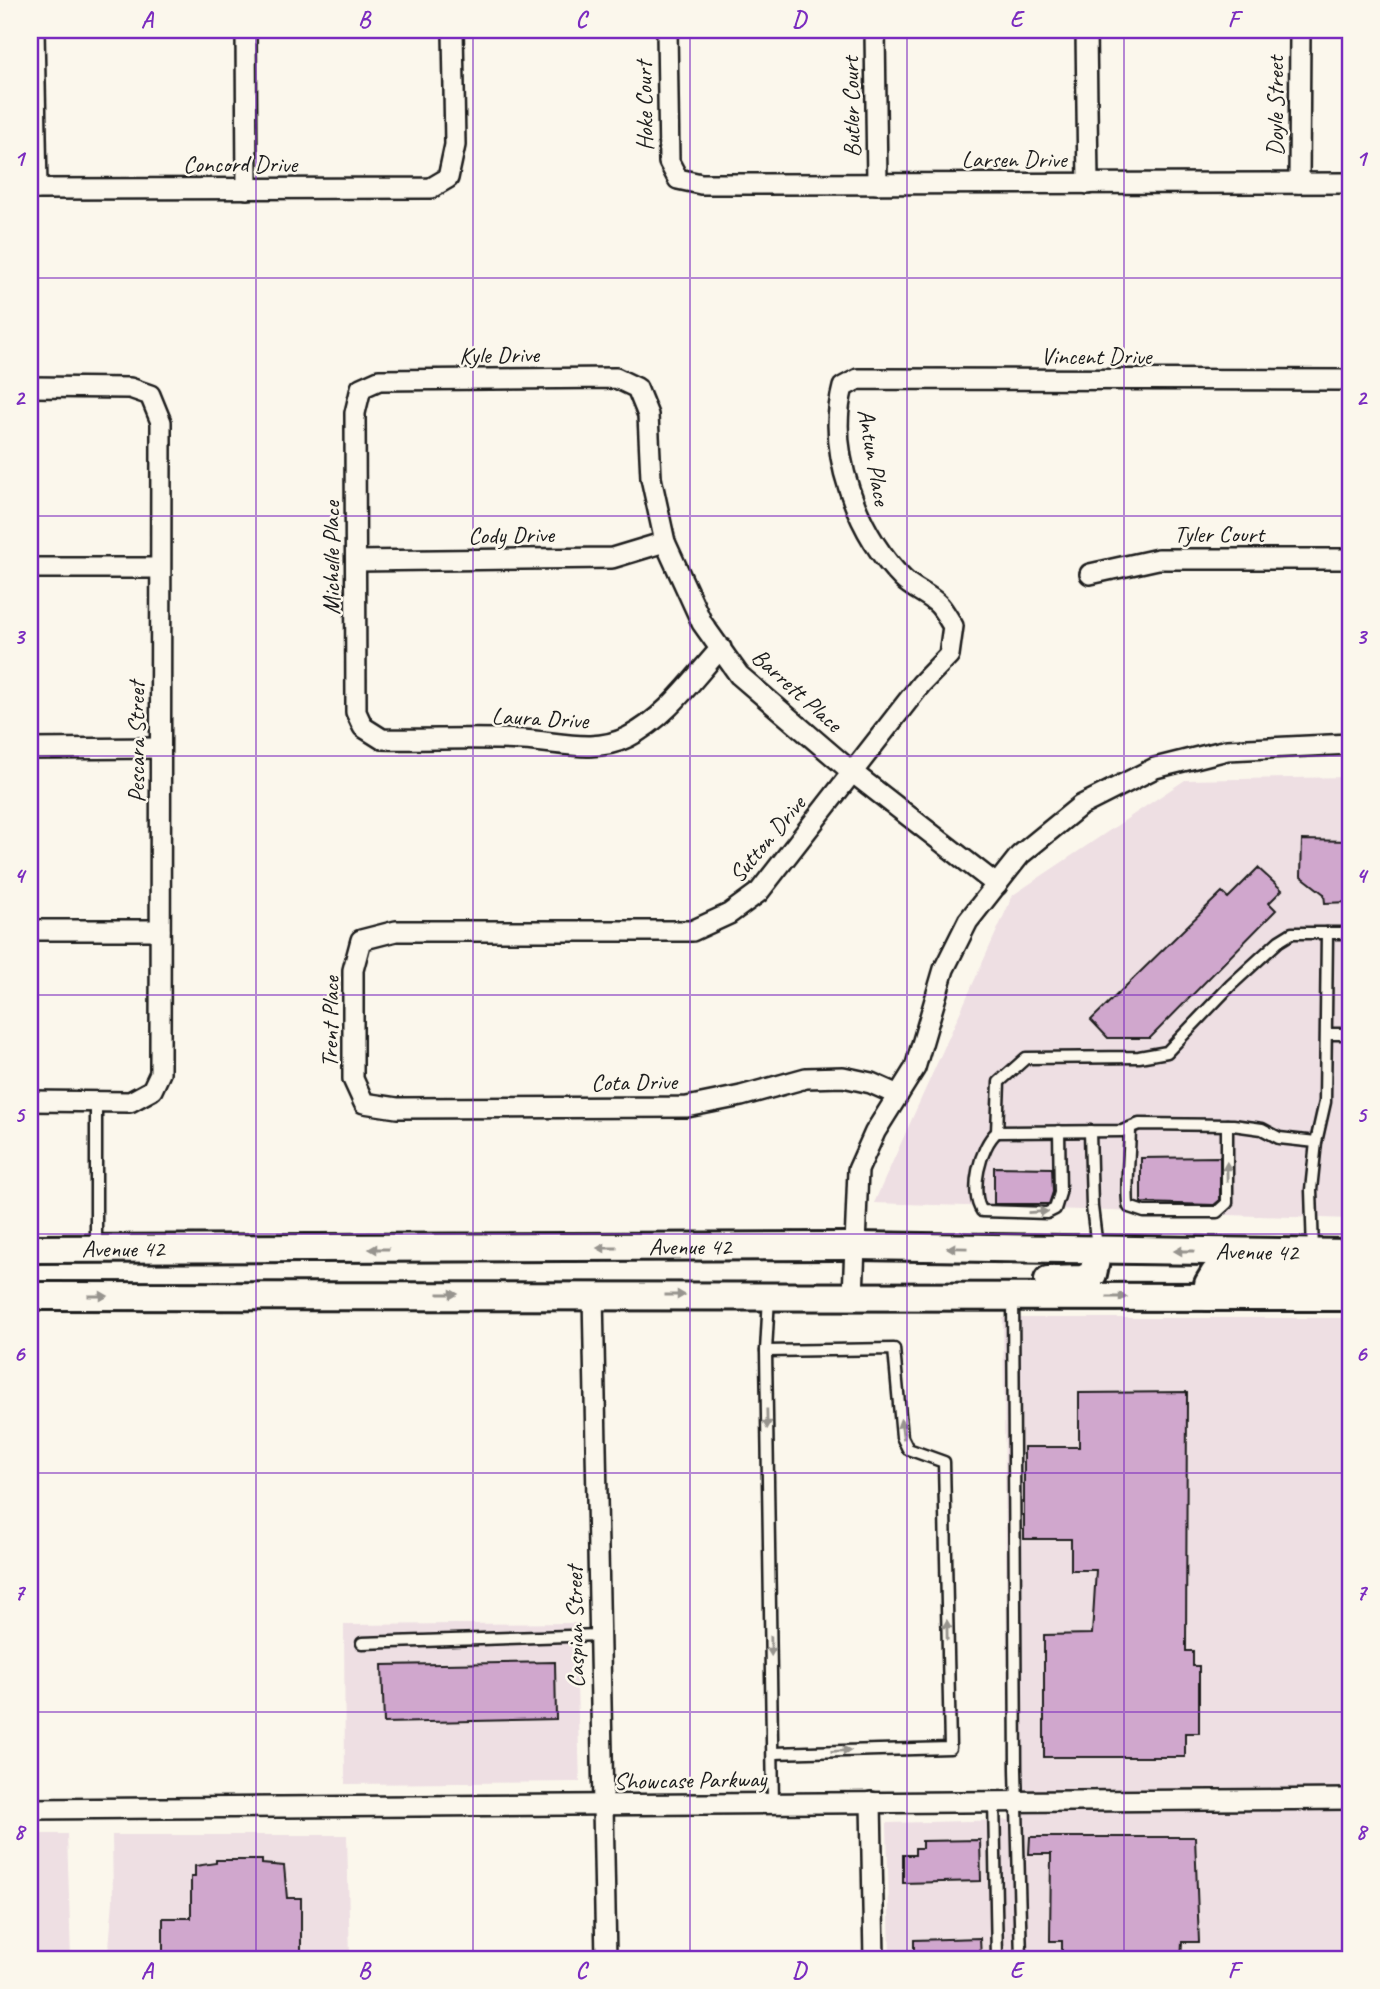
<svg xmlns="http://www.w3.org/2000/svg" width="1380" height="1989" font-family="Caveat,sans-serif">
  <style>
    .built { fill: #eedfe3 }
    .building { fill: #d0a7cd; stroke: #1c1c1c; stroke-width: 2 }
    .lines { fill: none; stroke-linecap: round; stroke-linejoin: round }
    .lane-casing { stroke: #1c1c1c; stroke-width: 15 }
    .street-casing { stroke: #1c1c1c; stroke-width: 24 }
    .secondary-casing { stroke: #1c1c1c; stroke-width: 32 }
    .lane { stroke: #fbf7ec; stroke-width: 10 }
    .street { stroke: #fbf7ec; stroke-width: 19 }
    .secondary { stroke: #fbf7ec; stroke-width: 26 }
    .oneway { fill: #97948e }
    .grid { fill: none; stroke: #7b2cbf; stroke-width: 2; stroke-opacity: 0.55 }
    .labels { text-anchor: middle; stroke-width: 5; stroke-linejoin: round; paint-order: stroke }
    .street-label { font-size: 24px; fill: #1c1c1c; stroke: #fbf7ec }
    .neatline { fill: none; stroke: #7b2cbf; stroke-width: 2.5 }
    .grid-label { font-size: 23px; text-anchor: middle; font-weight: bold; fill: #7b2cbf }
  </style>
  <rect width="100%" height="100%" fill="#fbf7ec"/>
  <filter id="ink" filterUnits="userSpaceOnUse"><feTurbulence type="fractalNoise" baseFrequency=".0143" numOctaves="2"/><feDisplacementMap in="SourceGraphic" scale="14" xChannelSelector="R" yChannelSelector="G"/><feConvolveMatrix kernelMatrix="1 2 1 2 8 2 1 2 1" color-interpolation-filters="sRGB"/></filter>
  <g filter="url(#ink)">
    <g class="built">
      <path d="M 1350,777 L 1350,1219 L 874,1203 L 1013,895 L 1185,780 Z"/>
      <path d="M 1003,1318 L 1350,1318 L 1350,1959 L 890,1959 L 887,1823 L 1009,1820 Z"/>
      <path d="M 575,1623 L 580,1782 L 345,1784 L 344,1625 Z"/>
      <path d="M 30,1834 L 67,1834 L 71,1959 L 30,1959 Z"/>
      <path d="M 112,1835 L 347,1835 L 350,1959 L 108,1959 L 113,1901 Z"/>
    </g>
    <g class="building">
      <path d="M 1302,840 L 1350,841 L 1350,902 L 1325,903 L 1324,894 L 1301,876 Z"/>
      <path d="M 1258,868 L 1282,890 L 1269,903 L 1276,910 L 1150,1038 L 1108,1038 L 1091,1020 L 1222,892 L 1228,898 Z"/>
      <path d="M 1220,1157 L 1220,1200 L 1214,1205 L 1141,1203 L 1141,1158 Z"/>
      <path d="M 994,1167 L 1052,1168 L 1053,1192 L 1049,1204 L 994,1204 Z"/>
      <path d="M 1187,1392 L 1186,1651 L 1193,1651 L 1193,1666 L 1199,1666 L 1199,1733 L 1185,1733 L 1185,1757 L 1044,1757 L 1044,1635 L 1092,1634 L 1096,1570 L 1071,1570 L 1071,1539 L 1024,1539 L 1024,1447 L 1079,1447 L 1079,1393 Z"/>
      <path d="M 555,1662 L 556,1719 L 384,1723 L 382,1665 Z"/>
      <path d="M 1030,1837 L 1195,1837 L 1199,1942 L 1182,1942 L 1181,1959 L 1062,1959 L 1062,1941 L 1050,1941 L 1051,1854 L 1029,1854 Z"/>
      <path d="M 980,1840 L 981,1881 L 903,1883 L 903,1855 L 915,1855 L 915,1848 L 922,1848 L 922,1841 Z"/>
      <path d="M 216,1860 L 262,1860 L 262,1864 L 284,1866 L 287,1898 L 301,1898 L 301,1951 L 289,1959 L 163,1959 L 163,1918 L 191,1918 L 191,1877 L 195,1877 L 195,1866 L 216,1863 Z"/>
      <path d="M 980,1938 L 981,1959 L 914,1959 L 914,1940 Z"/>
    </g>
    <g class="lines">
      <g class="lane-casing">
        <g id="lane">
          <path d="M 1327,1034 L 1350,1034"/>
          <path d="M 1130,1129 C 1130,1144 1125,1199 1129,1207 L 1144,1212 L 1217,1212 L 1227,1203 L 1227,1125"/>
          <path d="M 1090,1131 L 1092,1207 L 1097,1247"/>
          <path d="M 997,1132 C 980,1146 969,1193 982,1211 L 1047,1213 L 1055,1209 L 1060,1193 L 1059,1131"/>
          <path d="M 1316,1142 L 1279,1138 L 1262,1129 L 1233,1125 L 1139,1124 L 1122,1131 L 997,1132 L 999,1082 L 1026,1058 L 1139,1057 L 1167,1052 L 1231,985 L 1279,941 L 1292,933 L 1350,933"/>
          <path d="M 96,1247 L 96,1102"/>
          <path d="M 1313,1252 L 1311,1190 L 1316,1142 L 1325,1102 L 1327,933"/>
          <path d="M 769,1297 L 766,1351 L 773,1803"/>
          <path d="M 1013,1297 L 1016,1769 L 1021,1959"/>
          <path d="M 766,1351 L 894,1349 L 902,1437 L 908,1449 L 944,1462 L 950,1748 L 773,1753"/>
          <path d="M 362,1643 L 599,1635"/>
          <path d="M 994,1800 L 997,1959"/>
        </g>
      </g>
      <g class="street-casing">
        <g id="street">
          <path d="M 34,30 L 37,189"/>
          <path d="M 246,30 L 247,189"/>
          <path d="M 667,30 L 669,162 L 678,179 L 701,184 L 1350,183"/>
          <path d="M 875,30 L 877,184"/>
          <path d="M 1086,30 L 1088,184"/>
          <path d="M 1299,183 L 1300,30"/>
          <path d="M 30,189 L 431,188 L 448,178 L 455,145 L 453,30"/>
          <path d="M 30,387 L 130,388 L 150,395 L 161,422 L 160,1073 L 152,1090 L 130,1102 L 30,1101"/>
          <path d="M 356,561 L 612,558 L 665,542"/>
          <path d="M 30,568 L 160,568"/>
          <path d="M 1090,574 L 1158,559 L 1350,559"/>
          <path d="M 721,648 C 693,679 666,718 628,737 C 594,754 559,742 523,740 C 476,737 429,740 382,739 L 363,727 L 356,712 L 355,413 L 361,388 L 379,380 L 616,378 L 637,388 L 648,415 L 651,478 L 665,542 L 702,623 L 739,675 L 852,772 L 997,885"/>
          <path d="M 30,749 L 160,748"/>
          <path d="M 30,930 L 160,930"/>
          <path d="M 898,1095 L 871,1083 L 843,1077 L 806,1078 L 741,1096 L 687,1107 L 397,1108 L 364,1103 L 353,1079 L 353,970 L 361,940 L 396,931 L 692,931 L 729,914 L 759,892 L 921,684 L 949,655 L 953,626 C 948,619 944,610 938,604 C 928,594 913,589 903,579 C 857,533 826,451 843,387 L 858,379 L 1350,380"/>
          <path d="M 593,1294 L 606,1959"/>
          <path d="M 853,1296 L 858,1170 L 875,1132 L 915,1068 L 944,969 L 968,921 L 1020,855 L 1080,806 L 1155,768 L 1227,750 L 1350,744"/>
          <path d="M 871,1802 L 874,1959"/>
          <path d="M 30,1809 L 1350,1799"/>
        </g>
      </g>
      <g class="secondary-casing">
        <g id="secondary">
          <path id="s1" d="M 30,1249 L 855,1246 L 1350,1253"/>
          <path d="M 1048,1280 L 1083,1279 L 1093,1274 L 1098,1251"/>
          <path d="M 30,1296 L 1350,1297"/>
          <path d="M 1208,1297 L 1208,1284 L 1214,1274 L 1229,1271 L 1340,1272 L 1350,1267"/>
        </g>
      </g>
      <use href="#lane" class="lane"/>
      <use href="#street" class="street"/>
      <use href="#secondary" class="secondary"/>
    </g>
    <defs><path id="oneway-solid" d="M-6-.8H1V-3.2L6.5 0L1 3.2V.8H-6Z" transform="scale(1.75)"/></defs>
    <g class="oneway">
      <use href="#oneway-solid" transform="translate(1227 1172) rotate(-91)"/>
      <use href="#oneway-solid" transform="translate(1038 1212) rotate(-3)"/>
      <use href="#oneway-solid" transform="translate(607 1248) rotate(180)"/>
      <use href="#oneway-solid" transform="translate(957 1248) rotate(-179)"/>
      <use href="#oneway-solid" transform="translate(379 1249) rotate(-180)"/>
      <use href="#oneway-solid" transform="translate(1184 1251) rotate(-180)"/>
      <use href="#oneway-solid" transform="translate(448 1294)"/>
      <use href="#oneway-solid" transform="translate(675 1295)"/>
      <use href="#oneway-solid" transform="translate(98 1296)"/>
      <use href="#oneway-solid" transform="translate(1117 1297)"/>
      <use href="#oneway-solid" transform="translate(767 1419) rotate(89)"/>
      <use href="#oneway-solid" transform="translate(902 1429) rotate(-99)"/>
      <use href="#oneway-solid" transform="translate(947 1630) rotate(-91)"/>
      <use href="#oneway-solid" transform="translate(771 1646) rotate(89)"/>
      <use href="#oneway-solid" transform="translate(841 1751) rotate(-2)"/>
    </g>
  </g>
  <path class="grid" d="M 256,30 L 256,1959M 473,30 L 473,1959M 690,30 L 690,1959M 907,30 L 907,1959M 1124,30 L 1124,1959M 30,278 L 1350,278M 30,516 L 1350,516M 30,756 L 1350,756M 30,995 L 1350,995M 30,1234 L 1350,1234M 30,1473 L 1350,1473M 30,1712 L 1350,1712"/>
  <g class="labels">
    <g class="street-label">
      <text transform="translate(644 106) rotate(-91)" y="8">Hoke Court</text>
      <text transform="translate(1275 106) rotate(-90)" y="8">Doyle Street</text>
      <text transform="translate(851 107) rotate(-91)" y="8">Butler Court</text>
      <text x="1014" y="167">Larsen Drive</text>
      <text x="240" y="172">Concord Drive</text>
      <text transform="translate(499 355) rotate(-1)" y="8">Kyle Drive</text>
      <text x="1096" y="364">Vincent Drive</text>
      <text transform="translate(874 457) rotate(80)" y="8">Antun Place</text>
      <text x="1219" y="542">Tyler Court</text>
      <text transform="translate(511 535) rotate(-1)" y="8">Cody Drive</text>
      <text transform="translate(331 558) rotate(-90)" y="8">Michelle Place</text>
      <text transform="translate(797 690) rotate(42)" y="8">Barrett Place</text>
      <text transform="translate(540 718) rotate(3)" y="8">Laura Drive</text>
      <text transform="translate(136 742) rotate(-90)" y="8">Pescara Street</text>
      <text transform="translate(767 839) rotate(-50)" y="8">Sutton Drive</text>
      <text transform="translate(330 1022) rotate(-89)" y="8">Trent Place</text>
      <text transform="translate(634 1082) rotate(-1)" y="8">Cota Drive</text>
      <text dy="8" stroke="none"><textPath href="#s1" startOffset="93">Avenue 42</textPath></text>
      <text dy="8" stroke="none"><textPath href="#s1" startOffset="660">Avenue 42</textPath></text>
      <text dy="8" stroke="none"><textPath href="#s1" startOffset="1227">Avenue 42</textPath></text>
      <text transform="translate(575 1627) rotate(-91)" y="8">Caspian Street</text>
      <text transform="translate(690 1780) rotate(-1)" y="8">Showcase Parkway</text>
    </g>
  </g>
  <rect width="1380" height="1989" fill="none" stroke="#fbf7ec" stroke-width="77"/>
  <rect x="38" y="38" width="1304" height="1913" class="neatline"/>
  <g class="grid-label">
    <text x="147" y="27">A</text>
    <text x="364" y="27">B</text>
    <text x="581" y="27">C</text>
    <text x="799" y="27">D</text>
    <text x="1016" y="27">E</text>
    <text x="1233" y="27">F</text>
    <text x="19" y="166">1</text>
    <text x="1361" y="166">1</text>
    <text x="19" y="405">2</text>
    <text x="1361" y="405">2</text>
    <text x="19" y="644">3</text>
    <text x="1361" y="644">3</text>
    <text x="19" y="883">4</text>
    <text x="1361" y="883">4</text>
    <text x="19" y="1122">5</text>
    <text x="1361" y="1122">5</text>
    <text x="19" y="1361">6</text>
    <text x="1361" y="1361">6</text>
    <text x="19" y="1600">7</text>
    <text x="1361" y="1600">7</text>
    <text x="19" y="1839">8</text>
    <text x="1361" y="1839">8</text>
    <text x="147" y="1978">A</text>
    <text x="364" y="1978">B</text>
    <text x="581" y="1978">C</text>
    <text x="799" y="1978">D</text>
    <text x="1016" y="1978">E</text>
    <text x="1233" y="1978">F</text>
  </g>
</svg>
